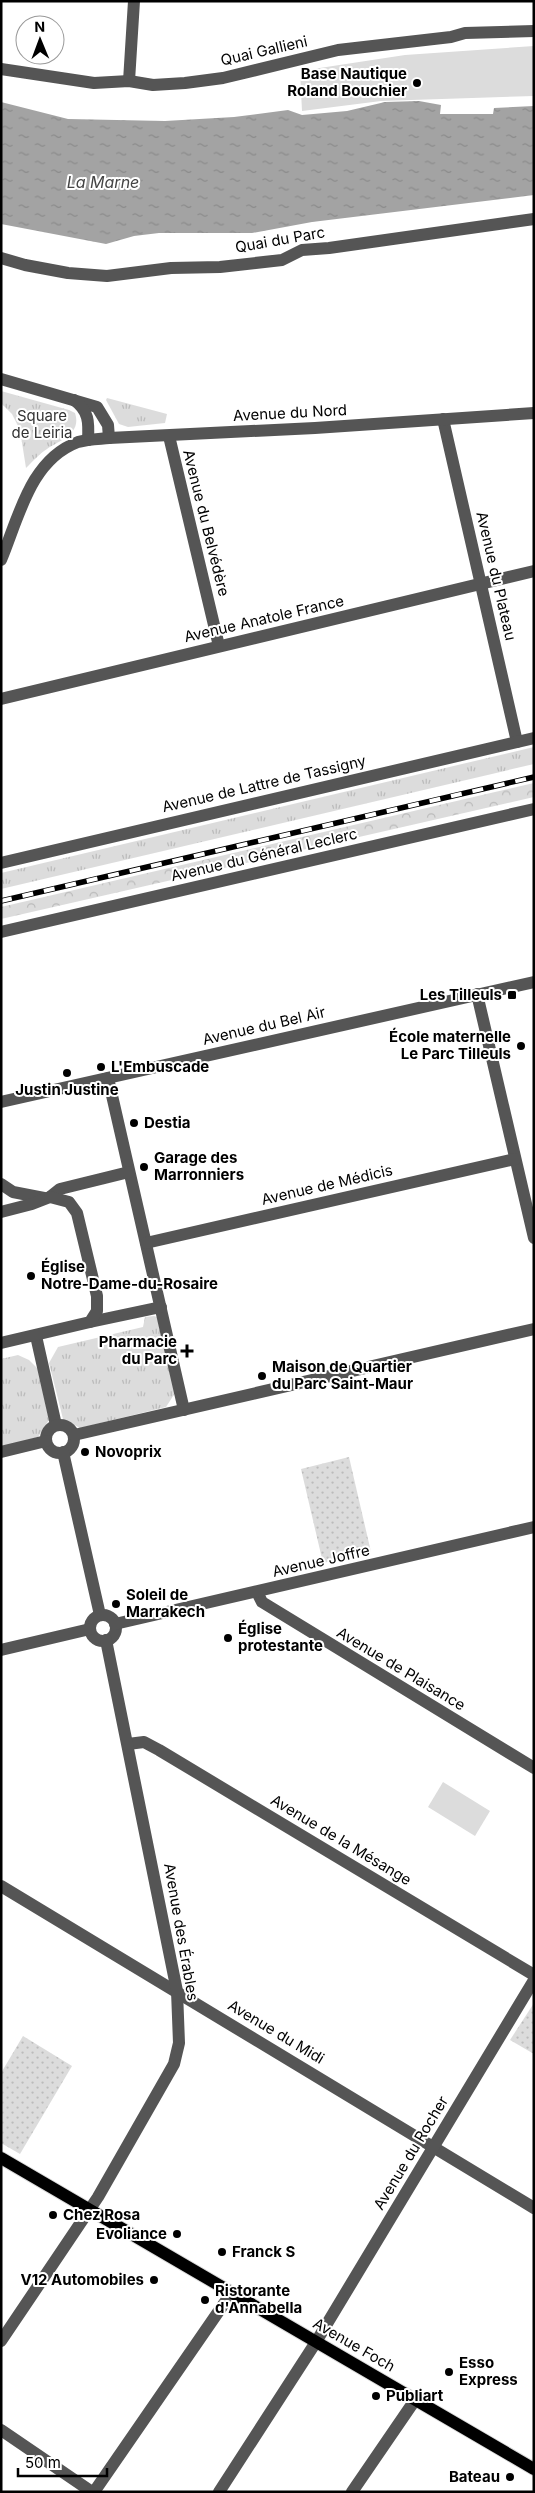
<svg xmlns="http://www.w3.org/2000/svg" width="535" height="2493" font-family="Inter,sans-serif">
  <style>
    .grass { fill: url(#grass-tufts) }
    .forest { fill: url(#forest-crowns) }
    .garden { fill: url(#garden-dots) }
    .pitch { fill: #dcdcdc }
    .water { fill: url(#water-ripples) }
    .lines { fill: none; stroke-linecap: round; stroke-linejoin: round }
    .major-casing { stroke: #dbdbdb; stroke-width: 14 }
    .minor { stroke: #555; stroke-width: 12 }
    .major { stroke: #000; stroke-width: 12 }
    .rail-casing { stroke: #000; stroke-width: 5.5 }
    .rail { stroke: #fff; stroke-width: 4; stroke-dasharray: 11; stroke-linecap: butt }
    .poi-dot { fill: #000; stroke: #fff; stroke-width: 2 }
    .labels { text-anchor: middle; stroke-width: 4; stroke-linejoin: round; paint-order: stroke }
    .street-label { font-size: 15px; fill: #000; stroke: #fff }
    .poi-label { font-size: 15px; font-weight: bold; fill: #000; stroke: #fff; text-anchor: start }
    .park-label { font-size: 15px; fill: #333; stroke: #fff }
    .water-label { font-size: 16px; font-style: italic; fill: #444; stroke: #fff }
  </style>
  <defs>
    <pattern id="grass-tufts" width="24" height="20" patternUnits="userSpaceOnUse" patternTransform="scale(1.25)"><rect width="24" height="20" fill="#dcdcdc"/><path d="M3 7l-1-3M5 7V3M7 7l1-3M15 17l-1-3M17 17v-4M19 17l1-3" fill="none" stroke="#bbb"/></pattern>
    <pattern id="forest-crowns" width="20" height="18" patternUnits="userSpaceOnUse" patternTransform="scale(1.25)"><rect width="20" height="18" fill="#dcdcdc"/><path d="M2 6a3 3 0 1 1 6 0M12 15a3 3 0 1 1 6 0" fill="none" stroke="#bbb"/></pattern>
    <pattern id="garden-dots" width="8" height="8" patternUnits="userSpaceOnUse" patternTransform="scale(1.25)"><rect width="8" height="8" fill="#dcdcdc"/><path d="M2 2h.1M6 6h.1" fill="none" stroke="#bbb" stroke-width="1.8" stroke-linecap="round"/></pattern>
    <pattern id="water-ripples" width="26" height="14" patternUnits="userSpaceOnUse" patternTransform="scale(1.25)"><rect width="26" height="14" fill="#a3a3a3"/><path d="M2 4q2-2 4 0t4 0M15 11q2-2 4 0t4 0" fill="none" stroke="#8b8b8b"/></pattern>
  </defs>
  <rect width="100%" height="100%" fill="#fff"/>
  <g class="grass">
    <path d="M 1,391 L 69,410 L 75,413 C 82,434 60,440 47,449 C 39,454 32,462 26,468 L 20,430 L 12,414 L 1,403 Z"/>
    <path d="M 107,398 L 167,414 L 165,423 L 128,427 L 119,424 L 106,400 Z"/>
    <path d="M 534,747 L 534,764 L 1,889 L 1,873 Z"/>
    <path d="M 154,1316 L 157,1317 L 175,1393 L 166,1407 L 80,1428 L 63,1419 L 49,1363 L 58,1347 L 143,1327 L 145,1317 Z"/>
    <path d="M 18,1355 L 29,1360 L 38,1369 L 49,1420 L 38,1437 L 1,1447 L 1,1359 Z"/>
  </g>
  <path class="forest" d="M 534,783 L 534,797 L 1,919 L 1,907 Z"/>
  <g class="garden">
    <path d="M 349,1457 L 371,1552 L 323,1563 L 301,1469 Z"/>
    <path d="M 534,2003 L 534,2054 L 510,2040 Z"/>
    <path d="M 23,2036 L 72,2066 L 20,2154 L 1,2143 L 1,2073 Z"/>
  </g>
  <g class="pitch">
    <path d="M 534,46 L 534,96 L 381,101 L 302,111 L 300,71 L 405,55 Z"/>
    <path d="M 443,1782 L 490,1811 L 475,1836 L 428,1807 Z"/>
  </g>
  <path class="water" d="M 419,101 L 441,105 L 440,114 L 493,114 L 494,108 L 534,106 L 534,195 L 312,222 L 252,233 L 159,233 L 134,236 L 106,244 L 1,224 L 1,102 L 68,119 L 165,121 L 234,117 L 288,110 L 302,115 L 347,111 L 385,102 Z"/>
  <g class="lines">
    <g class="major-casing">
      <path id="major" d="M 1,2158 L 534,2469"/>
    </g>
    <g class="minor">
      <path d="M 1,69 L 94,83 L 129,81 L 153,85 L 185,83 L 223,78 L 338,50 L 451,37 L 465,33 L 534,31"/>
      <path d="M 129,81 L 134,1"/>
      <path d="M 1,258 L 25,265 L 68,273 L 107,276 L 171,268 L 220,267 L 282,260 L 302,250 L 329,248 L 534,219"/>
      <path d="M 1,379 L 97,407 L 108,425 L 109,438"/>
      <path d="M 74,400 C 89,411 89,422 88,440"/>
      <path d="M 443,419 L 517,742"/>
      <path d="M 169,436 L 219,646"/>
      <path d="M 1,560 C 19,517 30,460 78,442 C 88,439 99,439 109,438 L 315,428 L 534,413"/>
      <path d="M 1,699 L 534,571"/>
      <path d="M 1,863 L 534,738"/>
      <path d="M 1,932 L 534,809"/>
      <path d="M 477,994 L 534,1238"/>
      <path d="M 108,1078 L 184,1410"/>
      <path d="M 1,1102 L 534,982"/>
      <path d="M 1,1184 L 13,1192 L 44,1198"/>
      <path d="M 1,1212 L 32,1204 L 50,1197 L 60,1189 L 129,1172"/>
      <path d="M 146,1243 L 515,1159"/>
      <path d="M 90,1322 L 161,1307"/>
      <path d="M 36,1336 L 56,1425"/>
      <path d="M 1,1343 L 90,1322 L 97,1311 L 97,1296 L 77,1213 L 69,1202 L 50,1197"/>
      <circle cx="60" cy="1439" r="14"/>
      <path d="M 74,1435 L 534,1329"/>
      <path d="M 1,1452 L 46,1441"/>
      <path d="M 63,1452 L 100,1615"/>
      <path d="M 257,1592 L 262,1602 L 534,1768"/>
      <circle cx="103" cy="1628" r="13"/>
      <path d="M 115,1624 L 534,1527"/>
      <path d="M 1,1650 L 90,1629"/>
      <path d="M 128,1744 L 144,1742 L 159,1750 L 534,1975"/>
      <path d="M 1,1886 L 534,2208"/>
      <path d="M 1,2341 L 98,2197 L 174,2064 L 179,2043 L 177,1991 L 106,1640"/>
      <path d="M 1,2430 L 92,2492"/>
      <path d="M 94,2492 L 232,2292"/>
      <path d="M 219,2492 L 316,2342 L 534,1980"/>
      <path d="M 352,2492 L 415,2400"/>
    </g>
    <use href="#major" class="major"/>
    <g class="rail-casing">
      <path id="rail" d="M 1,901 L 534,777"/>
    </g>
    <use href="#rail" class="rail"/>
  </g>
  <g class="poi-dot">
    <circle cx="417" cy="83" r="5"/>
    <rect x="507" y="990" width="10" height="10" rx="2.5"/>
    <circle cx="521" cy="1046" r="5"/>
    <circle cx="101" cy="1067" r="5"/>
    <circle cx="67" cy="1073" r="5"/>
    <circle cx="134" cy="1123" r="5"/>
    <circle cx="144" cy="1167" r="5"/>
    <circle cx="31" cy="1276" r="5"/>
    <path d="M184.5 1343.5h5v5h5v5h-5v5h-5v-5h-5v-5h5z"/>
    <circle cx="262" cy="1376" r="5"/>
    <circle cx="85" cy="1452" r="5"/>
    <circle cx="116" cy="1604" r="5"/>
    <circle cx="228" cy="1638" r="5"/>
    <circle cx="53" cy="2215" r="5"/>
    <circle cx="177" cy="2234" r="5"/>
    <circle cx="222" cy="2252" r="5"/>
    <circle cx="154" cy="2280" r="5"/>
    <circle cx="205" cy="2300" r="5"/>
    <circle cx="449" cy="2372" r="5"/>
    <circle cx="376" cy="2396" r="5"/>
    <circle cx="510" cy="2477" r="5"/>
  </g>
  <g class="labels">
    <g class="street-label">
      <text transform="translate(264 51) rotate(-13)" y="5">Quai Gallieni</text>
      <text transform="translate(280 240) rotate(-10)" y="5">Quai du Parc</text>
      <text transform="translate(290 413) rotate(-3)" y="5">Avenue du Nord</text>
      <text transform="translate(206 523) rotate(76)" y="5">Avenue du Belvédère</text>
      <text transform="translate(496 576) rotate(77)" y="5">Avenue du Plateau</text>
      <text transform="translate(264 619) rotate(-13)" y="5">Avenue Anatole France</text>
      <text transform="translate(264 784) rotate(-13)" y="5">Avenue de Lattre de Tassigny</text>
      <text transform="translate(264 855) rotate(-13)" y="5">Avenue du Général Leclerc</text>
      <text transform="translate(264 1026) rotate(-13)" y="5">Avenue du Bel Air</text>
      <text transform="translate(327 1185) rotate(-13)" y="5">Avenue de Médicis</text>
      <text transform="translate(321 1561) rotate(-13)" y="5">Avenue Joffre</text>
      <text transform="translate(401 1669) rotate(31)" y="5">Avenue de Plaisance</text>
      <text transform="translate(341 1840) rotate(31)" y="5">Avenue de la Mésange</text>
      <text transform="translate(181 1932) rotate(80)" y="5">Avenue des Érables</text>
      <text transform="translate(276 2032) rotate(31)" y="5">Avenue du Midi</text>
      <text transform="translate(411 2153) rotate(-59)" y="5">Avenue du Rocher</text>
      <text transform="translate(354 2345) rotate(30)" y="5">Avenue Foch</text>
    </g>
    <g class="poi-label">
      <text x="407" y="79" text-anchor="end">Base Nautique<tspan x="407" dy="17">Roland Bouchier</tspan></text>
      <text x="502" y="1000" text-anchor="end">Les Tilleuls</text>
      <text x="511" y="1042" text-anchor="end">École maternelle<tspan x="511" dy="17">Le Parc Tilleuls</tspan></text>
      <text x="111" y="1072">L'Embuscade</text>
      <text x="67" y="1095" text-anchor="middle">Justin Justine</text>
      <text x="144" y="1128">Destia</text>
      <text x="154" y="1163">Garage des<tspan x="154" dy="17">Marronniers</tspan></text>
      <text x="41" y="1272">Église<tspan x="41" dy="17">Notre-Dame-du-Rosaire</tspan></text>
      <text x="177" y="1347" text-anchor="end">Pharmacie<tspan x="177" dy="17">du Parc</tspan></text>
      <text x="272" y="1372">Maison de Quartier<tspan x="272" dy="17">du Parc Saint-Maur</tspan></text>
      <text x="95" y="1457">Novoprix</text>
      <text x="126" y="1600">Soleil de<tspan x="126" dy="17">Marrakech</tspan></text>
      <text x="238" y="1634">Église<tspan x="238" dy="17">protestante</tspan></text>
      <text x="63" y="2220">Chez Rosa</text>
      <text x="167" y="2239" text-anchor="end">Evoliance</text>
      <text x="232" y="2257">Franck S</text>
      <text x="144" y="2285" text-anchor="end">V12 Automobiles</text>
      <text x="215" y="2296">Ristorante<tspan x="215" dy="17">d'Annabella</tspan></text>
      <text x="459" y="2368">Esso<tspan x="459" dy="17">Express</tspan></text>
      <text x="386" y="2401">Publiart</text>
      <text x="500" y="2482" text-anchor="end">Bateau</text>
    </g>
    <g class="park-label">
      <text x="42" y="421">Square<tspan x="42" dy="17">de Leiria</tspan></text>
    </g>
    <g class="water-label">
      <text x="103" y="188">La Marne</text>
    </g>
  </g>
  <rect width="535" height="2493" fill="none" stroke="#000000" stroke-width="5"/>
  <g transform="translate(40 40) rotate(359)"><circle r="24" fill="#ffffff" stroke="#999999"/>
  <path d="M0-4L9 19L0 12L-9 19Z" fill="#000000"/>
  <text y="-8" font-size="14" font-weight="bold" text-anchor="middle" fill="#000000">N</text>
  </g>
  <path d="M18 2468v8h89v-8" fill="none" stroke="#000000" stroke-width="2.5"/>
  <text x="25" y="2468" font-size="15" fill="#000000" stroke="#ffffff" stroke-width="4" paint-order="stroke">50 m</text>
</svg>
